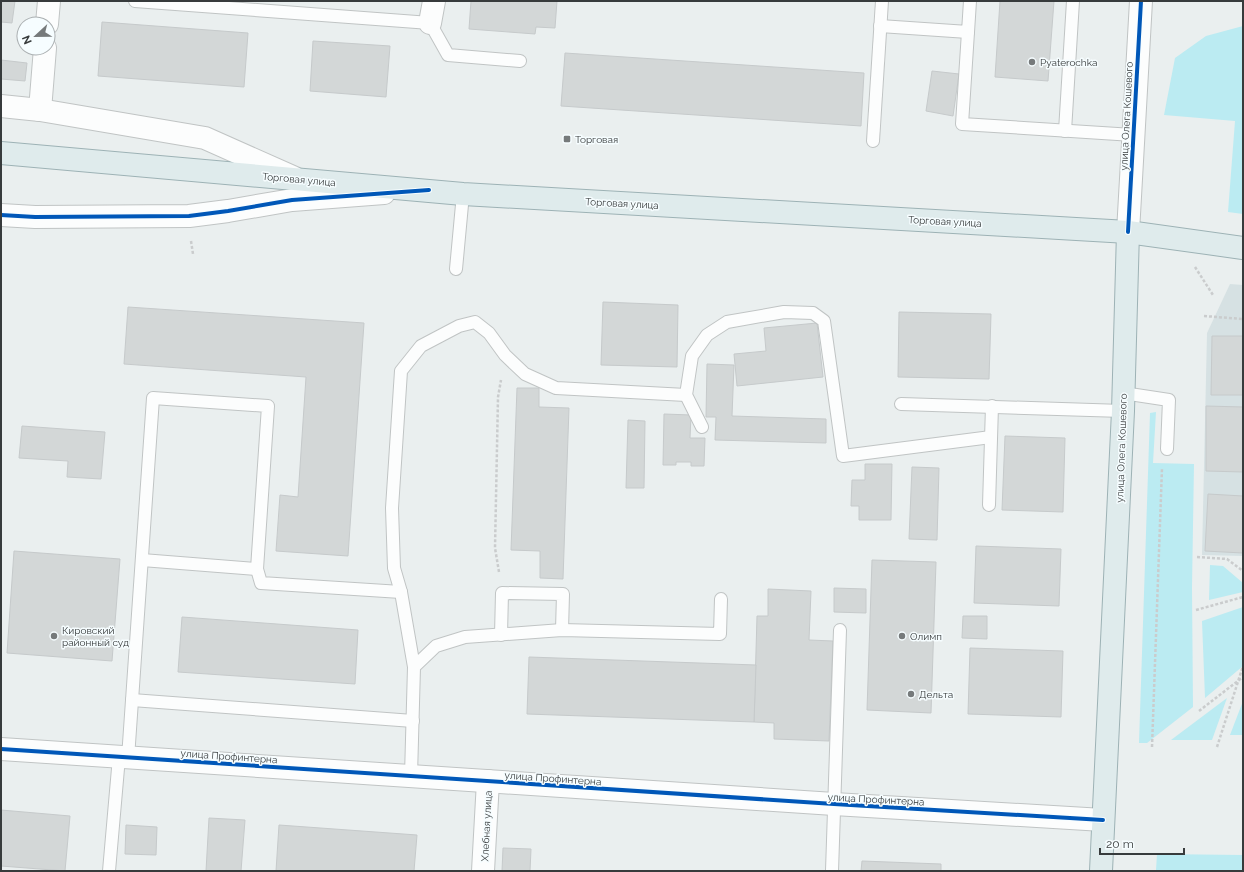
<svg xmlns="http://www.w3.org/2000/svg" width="1244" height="872" font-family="Raleway,sans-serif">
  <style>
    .built { fill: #d6e1e3 }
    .green { fill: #bbebf2 }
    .building { fill: #d3d7d7; stroke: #c6cacb }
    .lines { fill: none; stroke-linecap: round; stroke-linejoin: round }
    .lane-casing { stroke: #c0c4c4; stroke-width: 14 }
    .street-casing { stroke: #c0c4c4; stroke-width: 24 }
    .secondary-casing { stroke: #c0c4c4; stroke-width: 24 }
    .primary-casing { stroke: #9db2b5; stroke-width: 24 }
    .path { stroke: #cacccd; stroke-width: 2.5; stroke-dasharray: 3 2; stroke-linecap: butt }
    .lane { stroke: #fcfdfd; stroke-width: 12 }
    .street { stroke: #fcfdfd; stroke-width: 22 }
    .secondary { stroke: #fcfdfd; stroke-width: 22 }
    .primary { stroke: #dfebec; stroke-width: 22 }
    .cycleway-casing { stroke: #f6fdff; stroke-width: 6 }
    .cycleway { stroke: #0057b8; stroke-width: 4 }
    .poi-dot { fill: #767a7b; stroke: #f6fdff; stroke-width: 1.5 }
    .labels { text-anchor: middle; stroke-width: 3; stroke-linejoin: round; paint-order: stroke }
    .poi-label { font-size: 10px; fill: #373b3c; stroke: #f6fdff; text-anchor: start }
    .street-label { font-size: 10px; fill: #373b3c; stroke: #f6fdff }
  </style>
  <rect width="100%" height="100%" fill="#eaefef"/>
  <path class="built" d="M 1230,284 L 1243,285 L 1243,556 L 1202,555 L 1207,333 Z"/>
  <g class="green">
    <path d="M 1243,26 L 1243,214 L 1228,212 L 1235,121 L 1164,115 L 1175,58 L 1206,36 Z"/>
    <path d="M 1156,412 L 1153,463 L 1194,464 L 1192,588 L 1193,707 L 1147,743 L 1139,743 L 1150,413 Z"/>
    <path d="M 1210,565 L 1223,566 L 1243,583 L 1243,592 L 1209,600 Z"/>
    <path d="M 1243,607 L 1243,666 L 1205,698 L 1202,621 Z"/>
    <path d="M 1227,698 L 1212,740 L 1171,740 Z"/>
    <path d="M 1243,701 L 1243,735 L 1230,735 Z"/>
    <path d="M 1157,854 L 1243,855 L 1243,871 L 1156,870 Z"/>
  </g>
  <g class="building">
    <path d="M 1,1 L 15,1 L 12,23 L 1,22 Z"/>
    <path d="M 471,1 L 557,1 L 555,28 L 536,27 L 535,34 L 469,29 Z"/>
    <path d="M 1000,1 L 1054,1 L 1048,81 L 995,77 Z"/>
    <path d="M 102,22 L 248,33 L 244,87 L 98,76 Z"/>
    <path d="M 313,41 L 390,46 L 386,97 L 310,91 Z"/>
    <path d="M 565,53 L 864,73 L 861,126 L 561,106 Z"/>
    <path d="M 1,60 L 27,63 L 25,81 L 1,79 Z"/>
    <path d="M 932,71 L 959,74 L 953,116 L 926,111 Z"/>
    <path d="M 603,302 L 678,305 L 677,367 L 601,365 Z"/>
    <path d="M 128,307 L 364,323 L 348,556 L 276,551 L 280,495 L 298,497 L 306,377 L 124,364 Z"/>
    <path d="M 899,312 L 991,314 L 989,379 L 898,377 Z"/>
    <path d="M 817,323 L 823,377 L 737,386 L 734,354 L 766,351 L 764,328 Z"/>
    <path d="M 1212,336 L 1243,336 L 1243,395 L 1211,395 Z"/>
    <path d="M 707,364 L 734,365 L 732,416 L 826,419 L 826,443 L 715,440 L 716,417 L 706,417 Z"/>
    <path d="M 517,388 L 539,388 L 539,407 L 569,408 L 563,579 L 540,578 L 540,551 L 511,550 Z"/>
    <path d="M 1206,406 L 1243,407 L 1243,472 L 1206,471 Z"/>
    <path d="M 664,414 L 691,415 L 690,438 L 705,438 L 704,466 L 691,466 L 691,462 L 676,462 L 676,465 L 663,465 Z"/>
    <path d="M 628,420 L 645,421 L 644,488 L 626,488 Z"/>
    <path d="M 22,426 L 105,432 L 101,479 L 67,477 L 68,461 L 19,458 Z"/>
    <path d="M 1005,436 L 1065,438 L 1063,512 L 1002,510 Z"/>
    <path d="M 865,464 L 892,464 L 891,520 L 859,520 L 859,506 L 851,506 L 852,480 L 865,480 Z"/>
    <path d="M 912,467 L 939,468 L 937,540 L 909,539 Z"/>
    <path d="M 1208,494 L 1243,496 L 1243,553 L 1205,551 Z"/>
    <path d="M 976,546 L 1061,549 L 1059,606 L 974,603 Z"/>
    <path d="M 14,551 L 120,559 L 112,661 L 7,653 Z"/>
    <path d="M 872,560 L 936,562 L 931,713 L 867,710 Z"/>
    <path d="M 834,588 L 866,589 L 866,613 L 834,612 Z"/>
    <path d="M 768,589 L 811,591 L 809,640 L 833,641 L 829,741 L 774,739 L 774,723 L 754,722 L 757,616 L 768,616 Z"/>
    <path d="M 963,616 L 987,616 L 987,639 L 962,638 Z"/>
    <path d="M 182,617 L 358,630 L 355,684 L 178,672 Z"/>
    <path d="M 970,648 L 1063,651 L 1061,717 L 968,714 Z"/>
    <path d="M 529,657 L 756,665 L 754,722 L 527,714 Z"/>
    <path d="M 1,810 L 70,816 L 65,871 L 1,866 Z"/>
    <path d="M 209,818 L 245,820 L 241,871 L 206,871 Z"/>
    <path d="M 126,825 L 157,827 L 156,855 L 125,854 Z"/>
    <path d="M 279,825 L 417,835 L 414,871 L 276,871 Z"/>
    <path d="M 503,848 L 531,849 L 530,871 L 502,871 Z"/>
    <path d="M 862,861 L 941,864 L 941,871 L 861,871 Z"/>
  </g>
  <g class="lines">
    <g class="lane-casing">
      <g id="lane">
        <path d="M 135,1 L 430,23 L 448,55 L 520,61"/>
        <path d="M 880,26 L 968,32 L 970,1"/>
        <path d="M 968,32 L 962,124 L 1133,135"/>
        <path d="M 1065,131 L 1073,1"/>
        <path d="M 873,141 L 882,1"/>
        <path d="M 456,269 L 463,194"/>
        <path d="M 1123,393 L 1169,400 L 1167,449"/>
        <path d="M 901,404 L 1123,411"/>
        <path d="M 702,427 L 686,395 L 692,356 L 707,335 L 727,322 L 784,312 L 813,313 L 824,321 L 843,456 L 991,437"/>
        <path d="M 989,505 L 992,406"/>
        <path d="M 142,560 L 257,569"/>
        <path d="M 501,635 L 502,593 L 563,594 L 562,630"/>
        <path d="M 414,667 L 401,592 L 394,568 L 392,508 L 401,371 L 421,346 L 459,326 L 475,322 L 489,333 L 505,355 L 525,374 L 556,388 L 686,395"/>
        <path d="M 132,700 L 413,721"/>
        <path d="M 128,758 L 153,398 L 268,406 L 257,569 L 261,583 L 401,592"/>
        <path d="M 411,776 L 414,667 L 436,646 L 465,637 L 562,630 L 720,634 L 721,599"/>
        <path d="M 109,871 L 119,757"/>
        <path d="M 832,871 L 840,630"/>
      </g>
    </g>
    <g class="street-casing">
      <g id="street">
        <path d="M 430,23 L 434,1"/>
        <path d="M 47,24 L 49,1"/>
        <path d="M 1,106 L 40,110 L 205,138 L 295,178"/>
        <path d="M 40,110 L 45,48"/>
        <path d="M 1,215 L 35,217 L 189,216 L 228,211 L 292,200 L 384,193"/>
        <path d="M 1,749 L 834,804 L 1103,820"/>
        <path d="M 483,871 L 488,781"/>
      </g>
    </g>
    <g class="secondary-casing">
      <path id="secondary" d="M 1128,232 L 1141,1"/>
    </g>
    <g class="primary-casing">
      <g id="primary">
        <path d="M 1,153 L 463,194 L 1128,232 L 1243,248"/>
        <path d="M 1101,871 L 1123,411 L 1128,232"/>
      </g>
    </g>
    <g class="path">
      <path d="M 191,241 L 193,254"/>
      <path d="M 1195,267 L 1213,295"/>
      <path d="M 1204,316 L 1243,319"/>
      <path d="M 1197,557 L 1227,559 L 1243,571"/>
      <path d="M 499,572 L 495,548 L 498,397 L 501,380"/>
      <path d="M 1196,610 L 1243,597"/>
      <path d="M 1199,711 L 1243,677"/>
      <path d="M 1152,747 L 1162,468"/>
      <path d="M 1217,747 L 1243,666"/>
    </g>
    <use href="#lane" class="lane"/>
    <use href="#street" class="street"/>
    <use href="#secondary" class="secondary"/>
    <use href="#primary" class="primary"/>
    <g class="cycleway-casing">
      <g id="cycleway">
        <path d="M 1,215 L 35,217 L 189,216 L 228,211 L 292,200 L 429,190"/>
        <path d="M 1128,232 L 1141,1"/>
        <path d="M 1,749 L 834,804 L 1103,820"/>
      </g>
    </g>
    <use href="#cycleway" class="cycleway"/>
  </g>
  <g class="poi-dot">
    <circle cx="1032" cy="62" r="4"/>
    <rect x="563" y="135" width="8" height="8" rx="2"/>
    <circle cx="54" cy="636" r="4"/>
    <circle cx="902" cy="636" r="4"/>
    <circle cx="911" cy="694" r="4"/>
  </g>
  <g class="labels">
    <g class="poi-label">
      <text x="1040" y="66">Pyaterochka</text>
      <text x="575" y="143">Торговая</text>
      <text x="62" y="634">Кировский<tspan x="62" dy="12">районный суд</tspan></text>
      <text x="910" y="640">Олимп</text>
      <text x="919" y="698">Дельта</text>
    </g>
    <g class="street-label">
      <text transform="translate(1126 116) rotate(-87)" y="4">улица Олега Кошевого</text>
      <text transform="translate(299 179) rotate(5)" y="4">Торговая улица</text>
      <text transform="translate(622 203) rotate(3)" y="4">Торговая улица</text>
      <text transform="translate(945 221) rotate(3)" y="4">Торговая улица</text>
      <text transform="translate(1121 448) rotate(-88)" y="4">улица Олега Кошевого</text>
      <text transform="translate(229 756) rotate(4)" y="4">улица Профинтерна</text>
      <text transform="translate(553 778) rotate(4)" y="4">улица Профинтерна</text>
      <text transform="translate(876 799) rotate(3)" y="4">улица Профинтерна</text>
      <text transform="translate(486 826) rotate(-87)" y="4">Хлебная улица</text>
    </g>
  </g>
  <rect width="1244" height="872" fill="none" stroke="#373b3c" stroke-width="4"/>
  <g transform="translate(36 36) rotate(248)"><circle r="19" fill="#f6fdff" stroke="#aaafb1"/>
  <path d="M0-3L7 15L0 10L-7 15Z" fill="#767a7b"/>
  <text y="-6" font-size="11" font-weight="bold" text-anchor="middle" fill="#373b3c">N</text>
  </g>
  <path d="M1100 848v6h84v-6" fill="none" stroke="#373b3c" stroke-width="2"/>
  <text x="1106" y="848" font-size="12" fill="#373b3c" stroke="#f6fdff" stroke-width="3" paint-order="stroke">20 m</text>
</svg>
